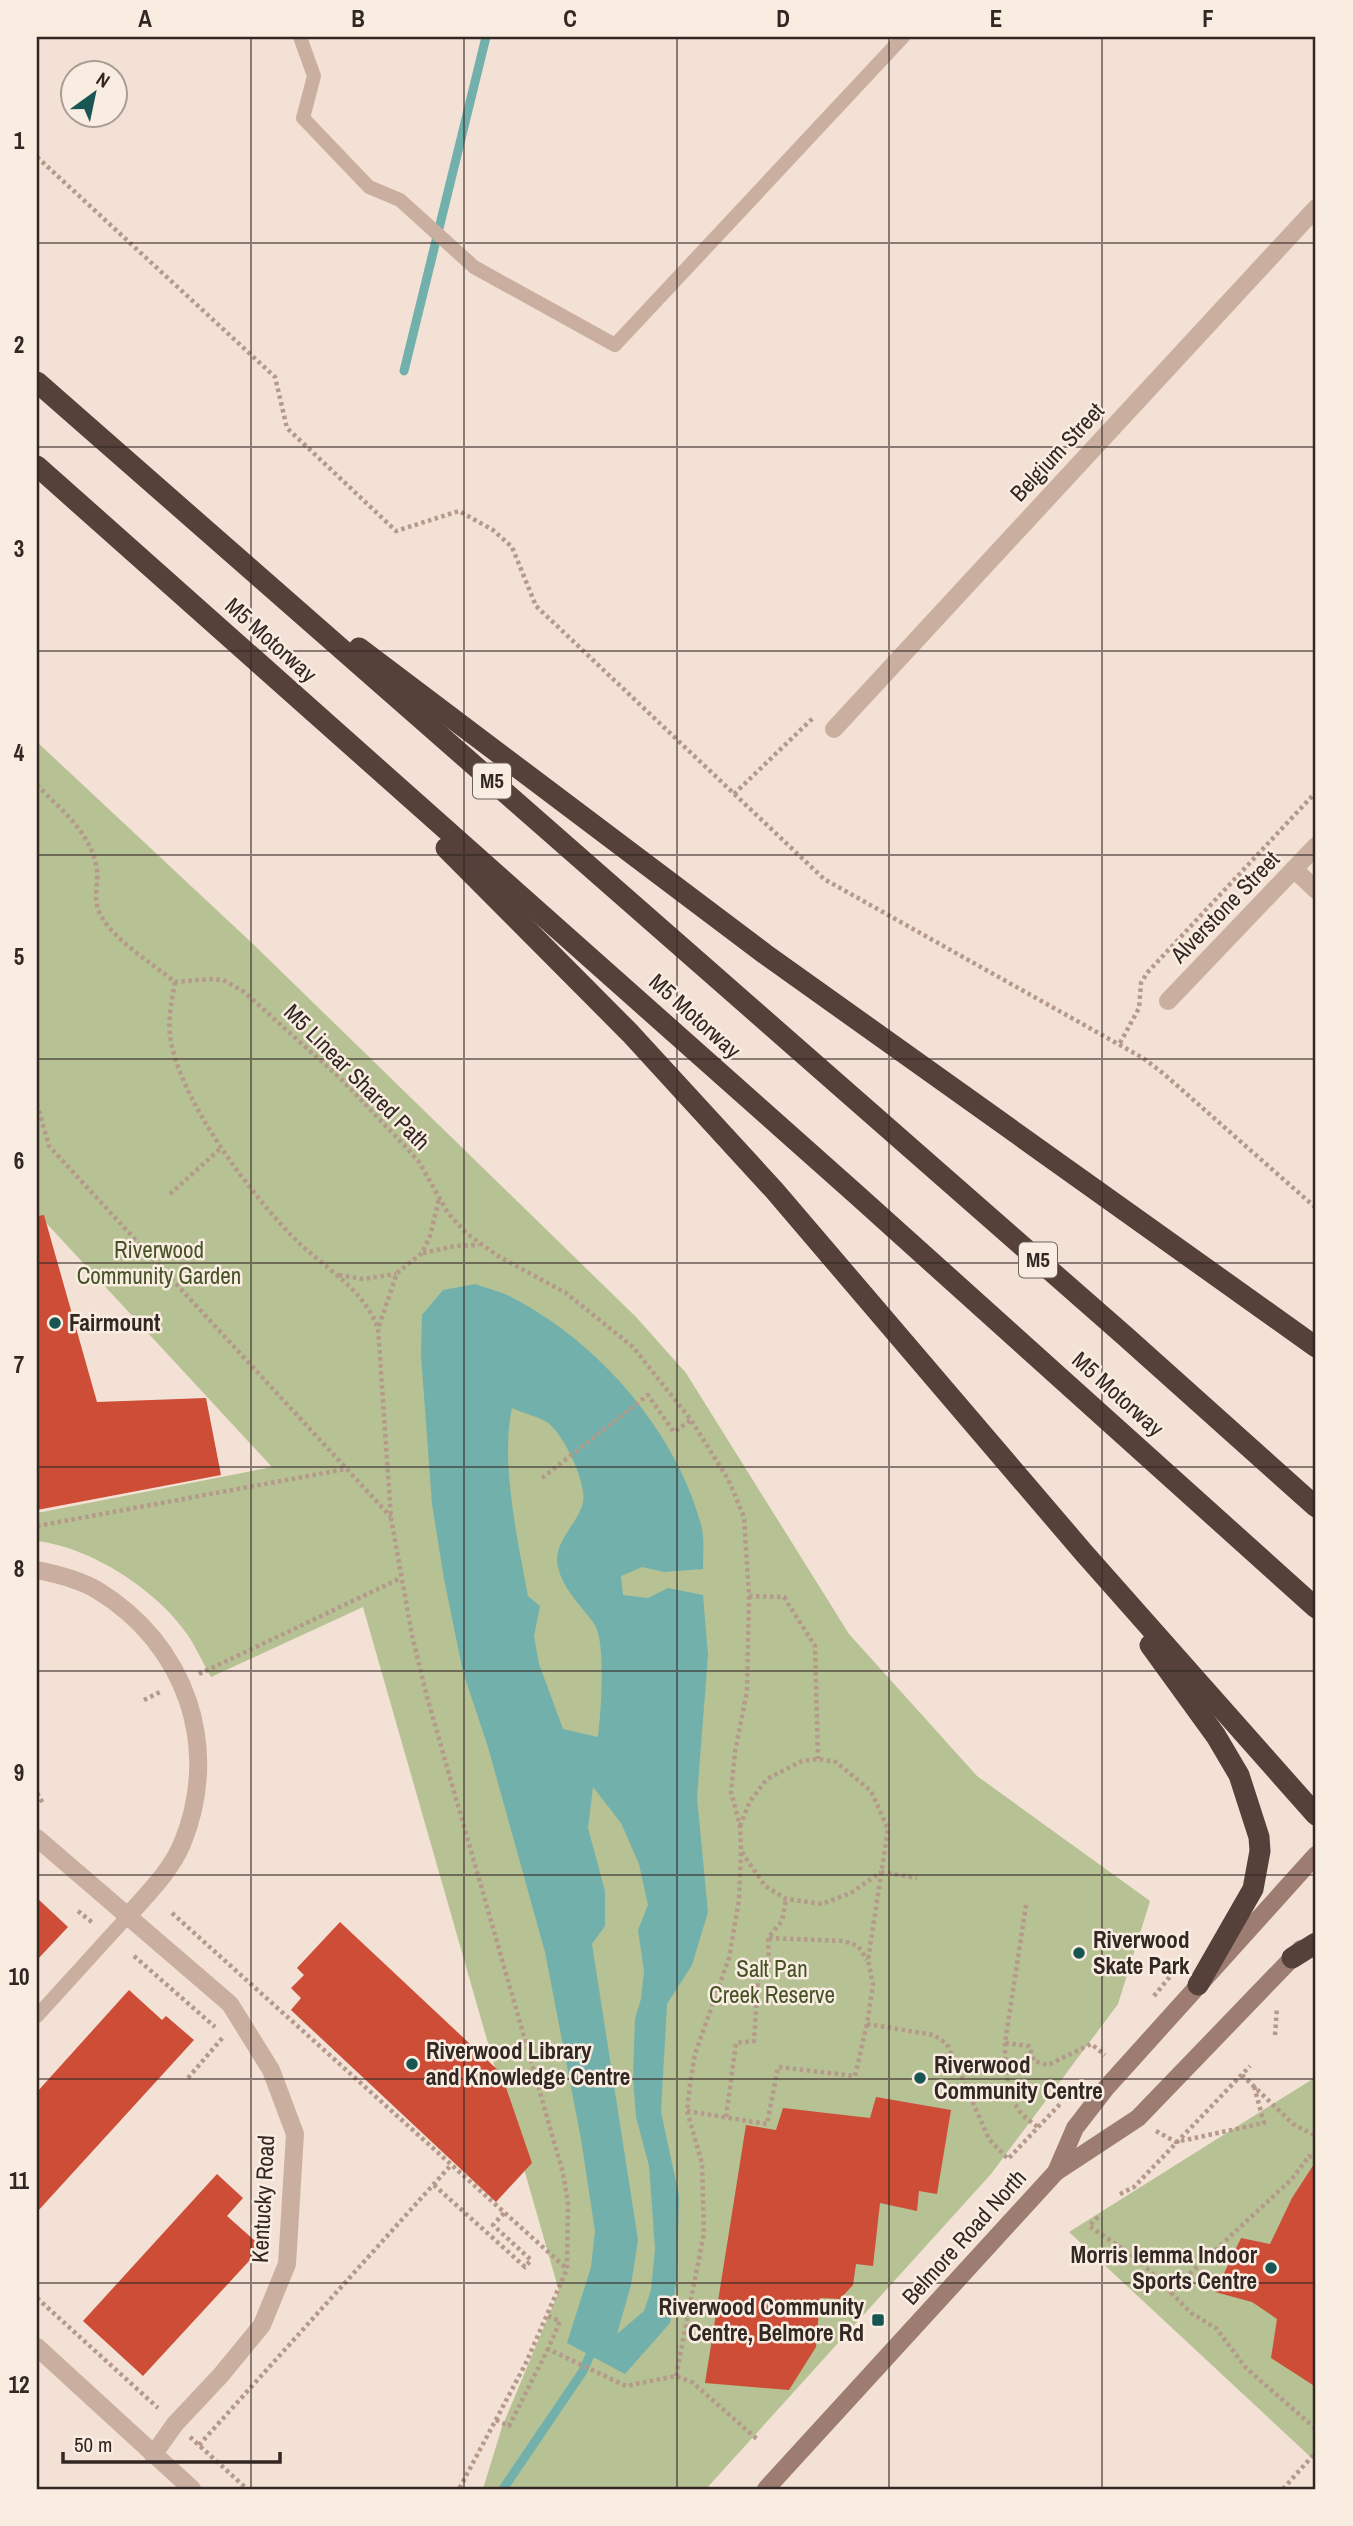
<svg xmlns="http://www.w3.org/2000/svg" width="1353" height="2526" font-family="'Archivo Narrow',sans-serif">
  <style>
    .green { fill: #b6c194 }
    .water { fill: #72b0ac; fill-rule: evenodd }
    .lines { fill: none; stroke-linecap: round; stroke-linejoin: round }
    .stream { stroke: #72b0ac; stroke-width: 9 }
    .building { fill: #cd4d37 }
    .path { stroke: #b5998b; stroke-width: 4.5; stroke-dasharray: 3.5 3.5; stroke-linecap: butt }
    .service { stroke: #caafa0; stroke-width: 14 }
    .minor { stroke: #caafa0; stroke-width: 18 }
    .secondary { stroke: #9d7d72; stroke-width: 18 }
    .motorway { stroke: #55403a; stroke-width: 21 }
    .grid { fill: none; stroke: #332724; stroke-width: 2; stroke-opacity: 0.55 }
    .poi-dot { fill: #185654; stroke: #f9ece0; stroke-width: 2.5 }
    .labels { text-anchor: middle; stroke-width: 5; stroke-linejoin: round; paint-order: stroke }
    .shield { fill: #f9ece0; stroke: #6e625c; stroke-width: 2 }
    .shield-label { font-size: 21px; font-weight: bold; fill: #332724 }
    .street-label { font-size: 23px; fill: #332724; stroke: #f9ece0 }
    .park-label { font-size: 23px; fill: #465226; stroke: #f9ece0 }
    .poi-label { font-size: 23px; font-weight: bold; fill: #332724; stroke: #f9ece0; text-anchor: start }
    .neatline { fill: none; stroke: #332724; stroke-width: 2.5 }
    .grid-label { font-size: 23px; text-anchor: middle; font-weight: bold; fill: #332724 }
  </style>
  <rect width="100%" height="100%" fill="#f2e1d4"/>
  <g class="green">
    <path d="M 37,742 L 253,944 L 636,1317 L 686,1373 L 849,1634 L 977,1776 L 1150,1901 L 1118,2004 L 991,2174 L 706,2489 L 483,2489 L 502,2427 L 559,2291 L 363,1607 L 211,1677 C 203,1663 196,1647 187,1634 C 157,1590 90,1547 37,1541 L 37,1513 L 272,1467 L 37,1213 Z"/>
    <path d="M 1316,2077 L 1316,2462 L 1069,2232 Z"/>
  </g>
  <path class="water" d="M 475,1284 C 488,1289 503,1292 515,1299 C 598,1343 674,1429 700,1521 C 705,1535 703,1554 703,1569 L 664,1572 L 642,1567 L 621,1576 L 623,1595 L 648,1598 L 668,1588 L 703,1595 L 708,1655 L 697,1798 L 708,1912 L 692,1965 L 667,2004 L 661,2112 L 679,2196 L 677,2277 L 670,2323 L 625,2374 L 567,2343 L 591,2267 L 595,2231 L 581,2139 L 545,1952 L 488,1747 L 463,1672 L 444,1579 L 432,1504 L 421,1355 L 422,1315 L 443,1290 ZM 512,1408 C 522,1413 537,1416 547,1422 C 564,1434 587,1483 583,1503 C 577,1525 552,1543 558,1567 C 563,1590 582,1606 595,1625 C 606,1644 601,1714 598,1737 L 563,1729 L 539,1664 L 534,1636 L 540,1606 L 528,1596 C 518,1542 500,1461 512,1408 ZM 593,1787 L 621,1823 L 639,1864 L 648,1905 L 638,1930 L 644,1971 L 641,1999 L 635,2019 L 633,2078 L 636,2117 L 649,2166 L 655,2249 L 651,2290 L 644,2311 L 617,2334 L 631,2285 L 638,2240 L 592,1944 L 605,1926 L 605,1891 L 588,1828 Z"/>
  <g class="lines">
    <g class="stream">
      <path d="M 404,371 L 486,37"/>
      <path d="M 503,2489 L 583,2371 L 594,2346"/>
    </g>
  </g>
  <g class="building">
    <path d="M 44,1215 L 97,1402 L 206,1398 L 221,1475 L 37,1510 L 37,1216 Z"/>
    <path d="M 37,1898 L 68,1927 L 37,1960 Z"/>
    <path d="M 340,1922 L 501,2073 L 532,2163 L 496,2202 L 291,2010 L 301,1998 L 291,1988 L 304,1975 L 297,1968 Z"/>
    <path d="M 129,1990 L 162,2020 L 166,2016 L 194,2040 L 37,2212 L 37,2092 Z"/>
    <path d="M 876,2097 L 951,2110 L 937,2194 L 919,2191 L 917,2211 L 880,2203 L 873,2266 L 856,2264 L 853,2285 L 840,2299 L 820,2298 L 816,2347 L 789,2390 L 705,2383 L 746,2125 L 776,2130 L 783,2108 L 870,2118 Z"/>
    <path d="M 1316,2161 L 1316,2387 L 1271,2358 L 1277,2319 L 1252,2302 L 1215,2292 L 1241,2238 L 1270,2244 L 1292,2198 Z"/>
    <path d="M 217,2174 L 243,2198 L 227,2216 L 262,2247 L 143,2376 L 83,2321 Z"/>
  </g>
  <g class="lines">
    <g class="path">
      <path d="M 37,157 L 275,377 L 287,428 L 396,531 L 459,511 L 493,530 L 512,547 L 536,606 L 824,879 L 1143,1058 L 1164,1074 L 1316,1208"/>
      <path d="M 37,785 C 61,810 93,834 97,871 C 98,883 94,898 98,909 C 107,936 153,964 175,982 L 211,979 L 223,980 L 243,991 L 340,1078 L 404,1145 L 419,1162 L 448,1213 L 466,1233 L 498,1256 L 566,1293 L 633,1347 L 691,1420 L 728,1479 L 744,1517 L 749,1596 L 747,1691 L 735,1752 L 731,1792 L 740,1826 L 741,1851 L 765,1886 L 786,1899 L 822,1904 L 851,1893 L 881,1872"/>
      <path d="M 734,794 L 814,717"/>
      <path d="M 175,982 C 172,1000 168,1017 170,1035 C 177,1097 251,1195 295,1239 C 324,1268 363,1288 378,1328 L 391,1518 L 412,1635 L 427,1697 L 563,2173 L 568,2202 L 567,2269 L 525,2365 L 459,2489"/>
      <path d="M 1120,1043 L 1139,1008 L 1141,983 L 1147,973 L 1316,792"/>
      <path d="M 37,1104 L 49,1146 L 391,1517"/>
      <path d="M 170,1194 L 221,1148"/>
      <path d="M 423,1253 L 455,1246 L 479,1245"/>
      <path d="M 339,1275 L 363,1279 L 396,1274"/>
      <path d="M 379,1326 L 397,1273 L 422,1253 L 430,1236 L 439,1199"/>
      <path d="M 542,1478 L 648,1395 L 674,1432 L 691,1420"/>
      <path d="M 37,1526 L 346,1469"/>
      <path d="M 749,1596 L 784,1597 L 815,1646 L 818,1759"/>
      <path d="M 199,1674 L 401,1578"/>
      <path d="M 144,1700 L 160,1692"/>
      <path d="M 37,1793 L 44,1805"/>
      <path d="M 740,1826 L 750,1801 L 767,1779 L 802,1761 L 818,1759 L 836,1762 L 871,1791 L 888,1829 L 868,1960 L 873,1985 L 867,2024 L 934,2035 L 947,2044 L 989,2139 L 1008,2159 L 1061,2103"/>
      <path d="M 881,1872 L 917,1878"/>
      <path d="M 1026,1905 L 1005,2043 L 1029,2046 L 1034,2061 L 1048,2065 L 1091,2044 L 1105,2055"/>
      <path d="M 78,1911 L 93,1923"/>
      <path d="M 172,1913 L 566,2268"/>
      <path d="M 769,1938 L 844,1941 L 858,1946 L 867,1960"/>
      <path d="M 134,1956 L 215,2027"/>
      <path d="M 1154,1996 L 1177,1968"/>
      <path d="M 1275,2035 L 1277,2008"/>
      <path d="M 1005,2043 C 1005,2067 1006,2094 1021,2113 C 1026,2119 1033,2123 1039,2128"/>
      <path d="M 1242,2075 L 1293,2124 L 1316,2136"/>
      <path d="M 188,2078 L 224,2036"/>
      <path d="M 687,2111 L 767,2124 L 778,2067 L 855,2076 L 867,2024"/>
      <path d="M 726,2117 L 736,2043 L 754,2041 L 758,1980 L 769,1966 L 768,1938 L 782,1921 L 786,1899"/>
      <path d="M 1156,2131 L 1176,2142 L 1264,2123 L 1254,2086"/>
      <path d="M 434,2185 L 525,2267 L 531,2260 L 493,2225 L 504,2213"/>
      <path d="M 1120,2194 L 1134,2187 L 1250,2066"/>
      <path d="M 1098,2217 L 1089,2226 L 1138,2259 L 1191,2313 L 1216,2328 L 1246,2368 L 1316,2429"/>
      <path d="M 1169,2293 L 1292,2179 L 1309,2156 L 1316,2159"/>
      <path d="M 37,2298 L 158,2408"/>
      <path d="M 548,2316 L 560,2321 L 548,2349 L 626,2386 L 676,2376 L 692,2382 L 757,2439"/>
      <path d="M 676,2376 L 704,2233 L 702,2163 L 687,2111 L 690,2084 L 695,2054 L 729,1958 L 739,1900 L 741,1851"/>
      <path d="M 496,2420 L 509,2426 L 548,2349"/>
      <path d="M 190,2437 L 247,2489"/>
      <path d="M 199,2445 L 451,2165"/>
      <path d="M 1283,2489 L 1316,2452"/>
    </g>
    <g class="service">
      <path d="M 300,37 L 314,76 L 303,118 L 369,187 L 400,200 L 474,267 L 615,345 L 903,37"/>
      <path d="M 37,2016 L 128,1916"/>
    </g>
    <g class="minor">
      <path d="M 834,729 L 1316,208"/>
      <path d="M 1294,869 L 1316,890"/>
      <path d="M 1168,1001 L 1316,846"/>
      <path d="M 37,1570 C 57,1574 78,1579 97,1590 C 186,1644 222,1747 182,1844 C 170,1872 148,1893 128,1916"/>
      <path d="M 37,1838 L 230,2004 L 271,2070 L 295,2134 L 287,2264 L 262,2325 L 221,2375 L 175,2424 L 153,2455"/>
      <path d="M 37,2347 L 192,2489"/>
    </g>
    <g class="secondary">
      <path d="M 1056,2172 L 1075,2128 L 1106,2088 L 1316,1855"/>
      <path d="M 766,2489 L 1056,2172 L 1138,2118 L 1301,1949"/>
    </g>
    <g class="motorway">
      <path d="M 37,382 L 1125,1336 L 1316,1507"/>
      <path d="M 37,466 L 857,1195 L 1316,1608"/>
      <path d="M 359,648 L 765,954 L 1316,1347"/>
      <path d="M 446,848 L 630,1033 L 774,1190 L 1084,1553 L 1316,1815"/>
      <path d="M 1150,1645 L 1216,1736 L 1239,1775 L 1259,1837 L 1260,1851 L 1253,1889 L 1198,1985"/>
      <path d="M 1292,1958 L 1316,1943"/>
    </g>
  </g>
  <path class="grid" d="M 251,37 L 251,2489M 464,37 L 464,2489M 677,37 L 677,2489M 889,37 L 889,2489M 1102,37 L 1102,2489M 37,243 L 1316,243M 37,447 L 1316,447M 37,651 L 1316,651M 37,855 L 1316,855M 37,1059 L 1316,1059M 37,1263 L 1316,1263M 37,1467 L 1316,1467M 37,1671 L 1316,1671M 37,1875 L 1316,1875M 37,2079 L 1316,2079M 37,2283 L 1316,2283"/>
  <g class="poi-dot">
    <circle cx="55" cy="1323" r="7"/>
    <circle cx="1079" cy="1953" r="7"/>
    <circle cx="412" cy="2064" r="7"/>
    <circle cx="920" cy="2078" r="7"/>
    <circle cx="1271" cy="2268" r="7"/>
    <rect x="871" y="2313" width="14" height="14" rx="3.5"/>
  </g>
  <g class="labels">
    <g class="shield">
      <rect x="473" y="763.5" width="38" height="35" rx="5"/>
      <rect x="1019" y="1242.5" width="38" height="35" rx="5"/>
    </g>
    <g class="shield-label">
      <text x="492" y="788">M5</text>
      <text x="1038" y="1267">M5</text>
    </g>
    <g class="street-label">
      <text transform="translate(1057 452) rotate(-47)" y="8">Belgium Street</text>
      <text transform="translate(271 640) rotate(42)" y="8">M5 Motorway</text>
      <text transform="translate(1225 907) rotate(-46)" y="8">Alverstone Street</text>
      <text transform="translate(695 1016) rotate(42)" y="8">M5 Motorway</text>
      <text transform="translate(357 1077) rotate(45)" y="8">M5 Linear Shared Path</text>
      <text transform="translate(1118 1394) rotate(42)" y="8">M5 Motorway</text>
      <text transform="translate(263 2199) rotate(-87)" y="8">Kentucky Road</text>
      <text transform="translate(964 2237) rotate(-48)" y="8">Belmore Road North</text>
    </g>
    <g class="park-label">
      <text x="159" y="1258">Riverwood<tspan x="159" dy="26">Community Garden</tspan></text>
      <text x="772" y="1977">Salt Pan<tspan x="772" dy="26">Creek Reserve</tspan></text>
    </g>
    <g class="poi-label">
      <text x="69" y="1331">Fairmount</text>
      <text x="1093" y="1948">Riverwood<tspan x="1093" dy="26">Skate Park</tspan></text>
      <text x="426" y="2059">Riverwood Library<tspan x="426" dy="26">and Knowledge Centre</tspan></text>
      <text x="934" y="2073">Riverwood<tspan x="934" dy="26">Community Centre</tspan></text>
      <text x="1257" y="2263" text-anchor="end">Morris Iemma Indoor<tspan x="1257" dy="26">Sports Centre</tspan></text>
      <text x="864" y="2315" text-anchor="end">Riverwood Community<tspan x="864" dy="26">Centre, Belmore Rd</tspan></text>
    </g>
  </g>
  <rect width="1353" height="2526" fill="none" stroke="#f9ece0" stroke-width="77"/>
  <g transform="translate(94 94) rotate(33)"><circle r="33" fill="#f9ece0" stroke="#aa9d95" stroke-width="2"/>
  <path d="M0-5L12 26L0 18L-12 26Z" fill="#185654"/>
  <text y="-10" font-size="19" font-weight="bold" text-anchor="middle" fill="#332724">N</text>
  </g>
  <path d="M63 2452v10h217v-10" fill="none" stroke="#332724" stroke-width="3.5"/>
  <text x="74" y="2452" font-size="21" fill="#332724" stroke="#f9ece0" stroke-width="5" paint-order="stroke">50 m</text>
  <rect x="38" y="38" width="1276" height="2450" class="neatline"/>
  <g class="grid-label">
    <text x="145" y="27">A</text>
    <text x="358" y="27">B</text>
    <text x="570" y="27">C</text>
    <text x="783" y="27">D</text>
    <text x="996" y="27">E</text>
    <text x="1208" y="27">F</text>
    <text x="19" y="149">1</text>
    <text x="19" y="353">2</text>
    <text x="19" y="557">3</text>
    <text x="19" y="761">4</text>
    <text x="19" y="965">5</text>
    <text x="19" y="1169">6</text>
    <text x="19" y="1373">7</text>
    <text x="19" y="1577">8</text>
    <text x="19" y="1781">9</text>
    <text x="19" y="1985">10</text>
    <text x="19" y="2189">11</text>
    <text x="19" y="2393">12</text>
  </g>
</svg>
